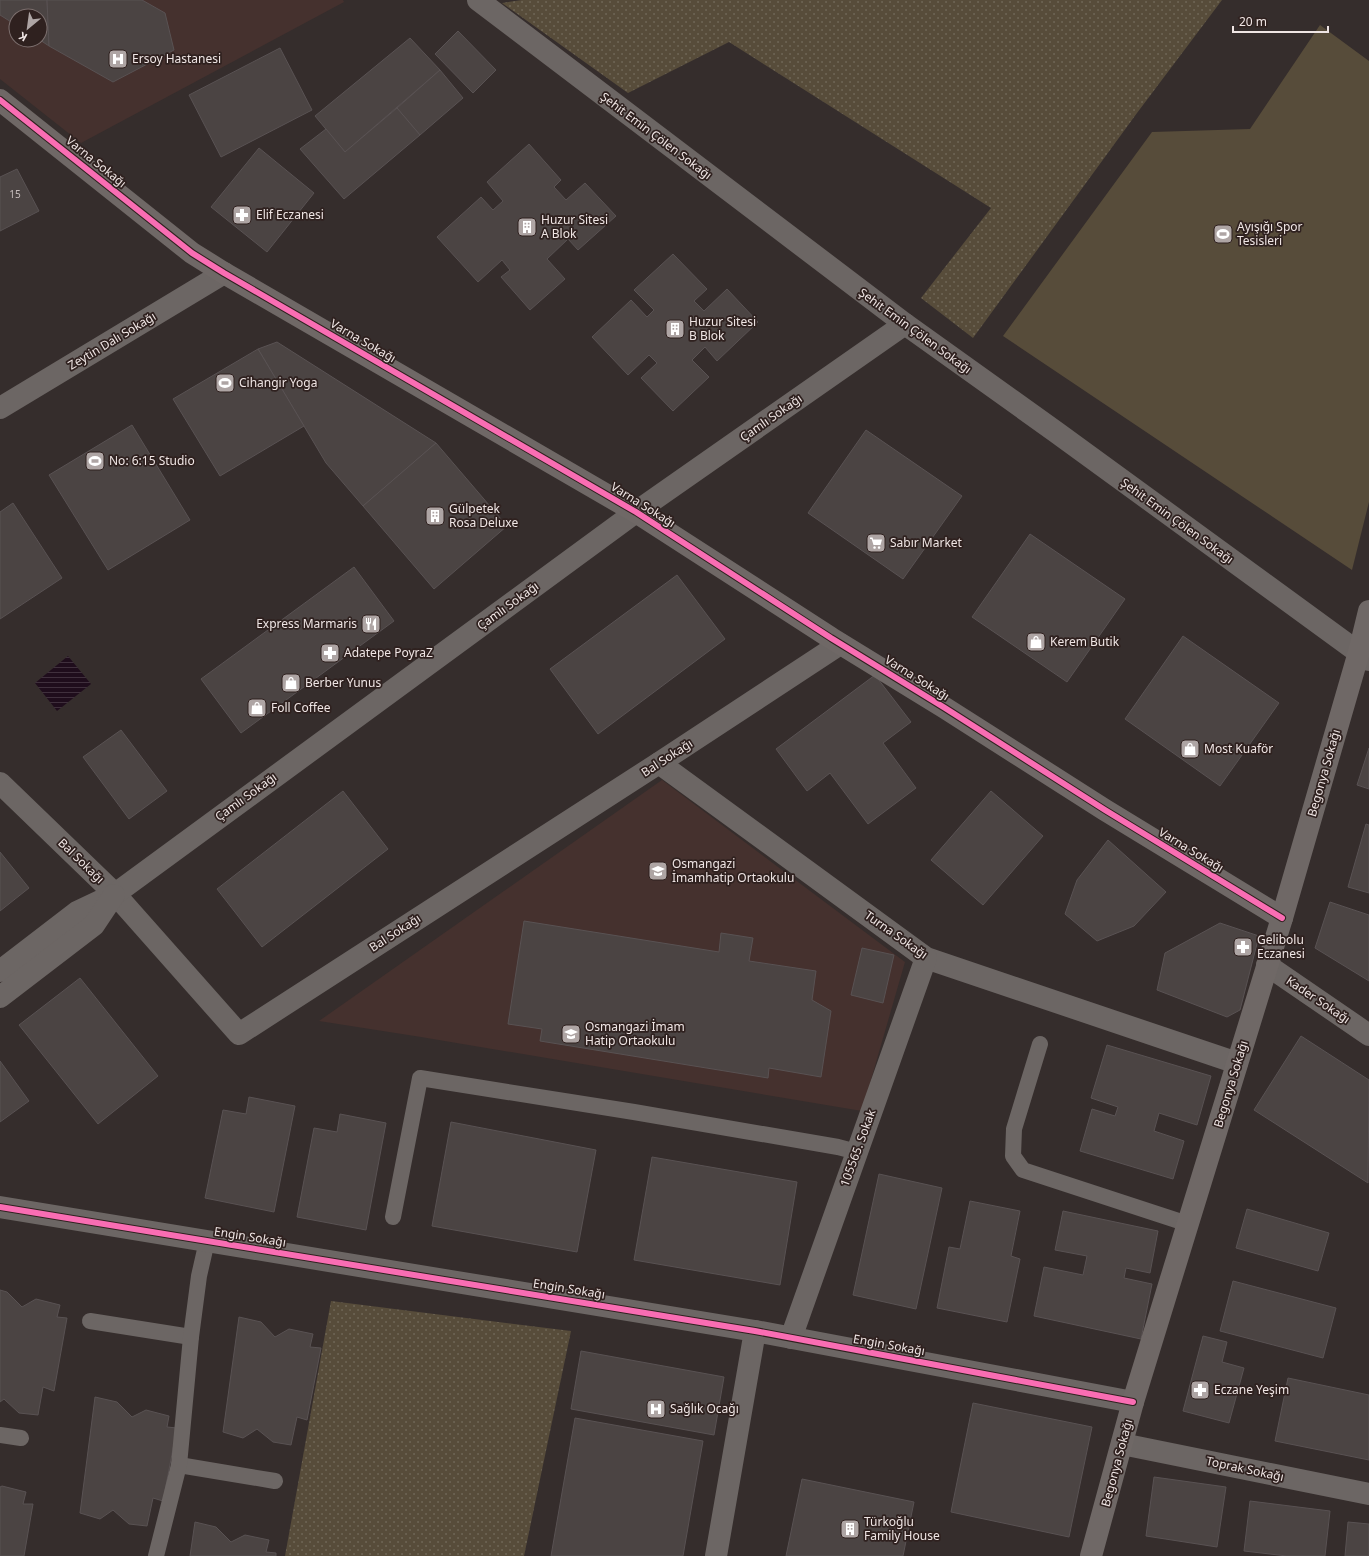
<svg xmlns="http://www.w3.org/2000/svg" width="1369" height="1556" font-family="'Noto Sans',sans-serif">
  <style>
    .built { fill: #45312e; fill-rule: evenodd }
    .green { fill: url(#green-dots) }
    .pitch { fill: #574c3a }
    .water { fill: url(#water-rules) }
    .building { fill: #4b4443; stroke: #595253 }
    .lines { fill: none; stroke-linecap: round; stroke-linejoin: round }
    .lane { stroke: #6c6664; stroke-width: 16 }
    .street { stroke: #6c6664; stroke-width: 22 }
    .secondary { stroke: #6f6866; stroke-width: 22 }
    .cycleway-casing { stroke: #2f211f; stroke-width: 8 }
    .cycleway { stroke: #f96db3; stroke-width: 6 }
    .labels { text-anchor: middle; stroke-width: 3.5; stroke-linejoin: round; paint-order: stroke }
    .number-label { font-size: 10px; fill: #c6bdbc }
    .poi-label { font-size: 12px; fill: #efe5e4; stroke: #2f211f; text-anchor: start }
    .street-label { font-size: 12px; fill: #efe5e4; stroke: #2f211f }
  </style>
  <defs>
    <pattern id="green-dots" width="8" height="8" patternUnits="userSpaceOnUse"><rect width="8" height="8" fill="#574c3a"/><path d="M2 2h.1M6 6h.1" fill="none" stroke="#6f6656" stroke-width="1.8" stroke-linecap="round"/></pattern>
    <pattern id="water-rules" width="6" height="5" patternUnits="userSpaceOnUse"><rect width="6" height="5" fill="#1f0d1c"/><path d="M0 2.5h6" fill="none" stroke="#40303d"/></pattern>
  </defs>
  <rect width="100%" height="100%" fill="#352d2c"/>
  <g class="built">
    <path d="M 0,0 L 343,0 L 344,2 L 81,143 L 0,79 ZM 16,16 L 40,16 L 40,40 L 16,40 Z"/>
    <path d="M 662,780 L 905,962 L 862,1111 L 421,1037 L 319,1021 Z"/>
  </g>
  <g class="green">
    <path d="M 522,0 L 1222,0 L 1137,113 L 973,338 L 921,298 L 991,208 L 729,42 L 628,93 L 502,3 Z"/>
    <path d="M 331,1301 L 571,1331 L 524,1556 L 285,1556 Z"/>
  </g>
  <path class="pitch" d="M 1320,25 L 1369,61 L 1369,502 L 1352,570 L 1003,336 L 1152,132 L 1250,129 Z"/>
  <path class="water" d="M 68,656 L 91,684 L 57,711 L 35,683 Z"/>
  <g class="building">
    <path d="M 0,0 L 47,0 L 49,46 L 40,40 L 40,16 L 16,16 L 16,25 L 0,15 Z"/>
    <path d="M 47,0 L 142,0 L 165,13 L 174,50 L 113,82 L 49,46 Z"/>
    <path d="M 458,31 L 496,70 L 473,93 L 435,54 Z"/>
    <path d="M 410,38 L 440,70 L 345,152 L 315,116 Z"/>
    <path d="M 280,48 L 312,110 L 221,157 L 189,95 Z"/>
    <path d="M 440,70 L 463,98 L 420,135 L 397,108 Z"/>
    <path d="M 397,108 L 420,135 L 344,199 L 300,149 L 326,129 L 345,152 Z"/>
    <path d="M 529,144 L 561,180 L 554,187 L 566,200 L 585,183 L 616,216 L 578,250 L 568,239 L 547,259 L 565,279 L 530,310 L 501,277 L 510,270 L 502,260 L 478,282 L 437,237 L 481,197 L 493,210 L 503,201 L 487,182 Z"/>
    <path d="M 259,148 L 314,193 L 267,252 L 211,207 Z"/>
    <path d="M 17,169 L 39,211 L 0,231 L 0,177 Z"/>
    <path d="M 673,254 L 707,289 L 694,301 L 704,311 L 727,289 L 758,322 L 717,361 L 705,347 L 692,360 L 709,377 L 673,411 L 641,378 L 657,363 L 649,355 L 628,375 L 592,337 L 631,300 L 647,317 L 654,310 L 634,290 Z"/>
    <path d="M 277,342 L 436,443 L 363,506 L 326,463 L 258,349 Z"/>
    <path d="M 258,349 L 304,426 L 220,476 L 173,399 Z"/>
    <path d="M 132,425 L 190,520 L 108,570 L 49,475 Z"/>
    <path d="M 866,430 L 962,496 L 903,579 L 808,513 Z"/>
    <path d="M 436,443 L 507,526 L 434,589 L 363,506 Z"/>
    <path d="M 13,503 L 62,578 L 0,619 L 0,512 Z"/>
    <path d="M 1030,534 L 1125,599 L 1067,682 L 972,617 Z"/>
    <path d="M 354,567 L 394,621 L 241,733 L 201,679 Z"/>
    <path d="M 677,575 L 725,639 L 598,734 L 550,669 Z"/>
    <path d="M 1183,636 L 1279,703 L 1220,786 L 1125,719 Z"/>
    <path d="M 875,675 L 911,722 L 883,743 L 916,788 L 868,824 L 830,773 L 807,791 L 776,749 Z"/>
    <path d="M 121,730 L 167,791 L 129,819 L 83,757 Z"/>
    <path d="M 1369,748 L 1369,789 L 1357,785 Z"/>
    <path d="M 343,791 L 388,849 L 262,947 L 217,889 Z"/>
    <path d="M 991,791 L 1043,836 L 983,905 L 931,860 Z"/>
    <path d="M 1366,824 L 1369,825 L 1369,893 L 1348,887 Z"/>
    <path d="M 1108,840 L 1166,892 L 1134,926 L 1097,941 L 1065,914 L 1077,880 Z"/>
    <path d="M 0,852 L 29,888 L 0,911 Z"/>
    <path d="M 1330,902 L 1369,915 L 1369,981 L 1315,948 Z"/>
    <path d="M 524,921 L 719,952 L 721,933 L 753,938 L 749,961 L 816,971 L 812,1000 L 831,1011 L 821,1077 L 769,1068 L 768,1078 L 540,1041 L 542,1029 L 508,1024 Z"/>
    <path d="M 1220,923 L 1259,936 L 1240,1010 L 1227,1017 L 1157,990 L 1165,953 Z"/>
    <path d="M 862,948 L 894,955 L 883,1003 L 851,995 Z"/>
    <path d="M 80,978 L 158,1076 L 98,1124 L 19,1025 Z"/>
    <path d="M 1301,1036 L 1369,1080 L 1368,1183 L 1254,1110 Z"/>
    <path d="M 1107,1045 L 1211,1076 L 1197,1125 L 1159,1113 L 1154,1131 L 1184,1141 L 1173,1179 L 1080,1151 L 1092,1109 L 1115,1116 L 1118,1107 L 1091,1098 Z"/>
    <path d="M 0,1061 L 29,1101 L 0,1122 Z"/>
    <path d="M 249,1097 L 295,1106 L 274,1212 L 205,1198 L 223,1110 L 246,1114 Z"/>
    <path d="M 340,1114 L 386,1123 L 366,1230 L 297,1217 L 314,1128 L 337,1132 Z"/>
    <path d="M 451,1122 L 596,1150 L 577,1252 L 432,1226 Z"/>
    <path d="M 652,1157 L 797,1182 L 780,1285 L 634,1260 Z"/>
    <path d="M 879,1174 L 942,1188 L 916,1309 L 853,1295 Z"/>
    <path d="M 970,1201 L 1020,1211 L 1011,1256 L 1020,1259 L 1007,1322 L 937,1308 L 949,1247 L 960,1249 Z"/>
    <path d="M 1247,1209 L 1329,1233 L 1318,1271 L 1236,1248 Z"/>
    <path d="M 1063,1211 L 1158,1231 L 1150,1273 L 1126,1268 L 1124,1278 L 1152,1284 L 1141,1339 L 1034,1316 L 1044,1267 L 1083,1275 L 1087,1256 L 1055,1250 Z"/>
    <path d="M 1233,1281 L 1336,1308 L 1323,1358 L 1220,1331 Z"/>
    <path d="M 0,1290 L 7,1292 L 22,1307 L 36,1299 L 60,1305 L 57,1317 L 67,1318 L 54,1391 L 43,1387 L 38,1415 L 19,1413 L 4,1399 L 0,1402 Z"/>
    <path d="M 239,1317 L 261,1322 L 275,1337 L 289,1329 L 313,1334 L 310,1347 L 321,1348 L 307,1420 L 297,1417 L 291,1445 L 273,1442 L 257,1429 L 243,1438 L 223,1432 Z"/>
    <path d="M 1203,1336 L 1227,1342 L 1222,1362 L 1244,1368 L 1229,1423 L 1183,1411 Z"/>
    <path d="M 581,1351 L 724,1377 L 714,1435 L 571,1409 Z"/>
    <path d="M 1288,1378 L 1369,1395 L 1369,1460 L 1275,1441 Z"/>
    <path d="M 95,1397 L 117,1402 L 132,1417 L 146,1410 L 169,1416 L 167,1427 L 177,1428 L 163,1501 L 153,1498 L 147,1526 L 129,1524 L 113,1510 L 100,1519 L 80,1513 Z"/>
    <path d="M 973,1403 L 1092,1427 L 1069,1537 L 951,1512 Z"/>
    <path d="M 575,1418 L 703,1441 L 683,1556 L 551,1556 Z"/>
    <path d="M 1154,1477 L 1226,1487 L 1217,1547 L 1146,1536 Z"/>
    <path d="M 802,1479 L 914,1502 L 903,1556 L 786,1556 Z"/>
    <path d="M 2,1486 L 26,1492 L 23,1504 L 33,1504 L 24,1556 L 0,1556 L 0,1487 Z"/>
    <path d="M 1250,1501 L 1330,1511 L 1325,1556 L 1287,1556 L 1244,1551 Z"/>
    <path d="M 195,1522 L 216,1527 L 231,1542 L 245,1535 L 269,1540 L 266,1552 L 276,1553 L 276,1556 L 190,1556 Z"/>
    <path d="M 1348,1522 L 1369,1524 L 1369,1556 L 1345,1556 Z"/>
  </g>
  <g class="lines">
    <g class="lane">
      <path d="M 1040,1044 L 1014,1129 L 1013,1156 L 1023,1170 L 1188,1224"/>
      <path d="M 393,1217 L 420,1078 L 634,1112 L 838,1147 L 857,1152"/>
      <path d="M 90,1321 L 191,1337"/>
      <path d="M 0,1435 L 21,1438"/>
      <path d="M 179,1465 L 275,1481"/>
      <path d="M 156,1556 L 179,1465 L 191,1337 L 199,1276 L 207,1241"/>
    </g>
    <g class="street">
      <path d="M 478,0 L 905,324 L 1056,432 L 1369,660"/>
      <path d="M 0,408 L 224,273"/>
      <path d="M 659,763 L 926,958 L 1237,1063"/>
      <path d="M 0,783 L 115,894 L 239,1034 L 659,763 L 840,644"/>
      <path d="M 1267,965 L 1369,1035"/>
      <path d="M 0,971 L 77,912 L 115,894 L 636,512 L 905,324"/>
      <path d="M 0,997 L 94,925 L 114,895"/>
      <path d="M 0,1207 L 755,1331 L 1133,1402"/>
      <path d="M 791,1338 L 926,958"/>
      <path d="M 1122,1444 L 1369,1494"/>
      <path d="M 716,1556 L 755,1331"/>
    </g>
    <g class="secondary">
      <path d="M 0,100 L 192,253 L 224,273 L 636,512 L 831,638 L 945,708 L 1105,810 L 1282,918"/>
      <path d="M 1091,1556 L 1133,1402 L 1282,918 L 1359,652 L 1369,611"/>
    </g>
    <g class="cycleway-casing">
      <g id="cycleway">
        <path d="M 0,100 L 192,253 L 224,273 L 636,512 L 831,638 L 945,708 L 1105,810 L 1282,918"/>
        <path d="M 0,1207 L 755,1331 L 1133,1402"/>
      </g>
    </g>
    <use href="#cycleway" class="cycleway"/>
  </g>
  <defs>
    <g id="hospital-square" transform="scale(1)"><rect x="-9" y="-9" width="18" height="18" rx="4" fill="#aea5a4" stroke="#2f211f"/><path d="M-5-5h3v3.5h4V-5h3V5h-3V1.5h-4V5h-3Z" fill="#fff"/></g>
    <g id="pharmacy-square" transform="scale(1)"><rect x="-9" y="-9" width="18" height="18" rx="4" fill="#aea5a4" stroke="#2f211f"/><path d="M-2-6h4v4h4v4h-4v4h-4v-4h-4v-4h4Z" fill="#fff"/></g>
    <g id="building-square" transform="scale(1)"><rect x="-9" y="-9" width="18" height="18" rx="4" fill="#aea5a4" stroke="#2f211f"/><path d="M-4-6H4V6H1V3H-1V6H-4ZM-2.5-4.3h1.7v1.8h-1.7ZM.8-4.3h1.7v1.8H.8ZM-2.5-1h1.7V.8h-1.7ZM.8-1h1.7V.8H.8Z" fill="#fff"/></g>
    <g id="stadium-square" transform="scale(1)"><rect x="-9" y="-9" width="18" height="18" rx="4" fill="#aea5a4" stroke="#2f211f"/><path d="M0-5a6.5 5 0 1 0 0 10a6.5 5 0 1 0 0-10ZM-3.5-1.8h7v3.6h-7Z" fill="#fff"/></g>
    <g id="supermarket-square" transform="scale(1)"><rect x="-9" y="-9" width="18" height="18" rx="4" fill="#aea5a4" stroke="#2f211f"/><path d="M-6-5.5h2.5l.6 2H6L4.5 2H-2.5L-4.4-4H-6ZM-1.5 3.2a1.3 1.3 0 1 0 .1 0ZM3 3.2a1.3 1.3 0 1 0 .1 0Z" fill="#fff"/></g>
    <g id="restaurant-square" transform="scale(1)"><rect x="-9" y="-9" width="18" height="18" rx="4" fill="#aea5a4" stroke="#2f211f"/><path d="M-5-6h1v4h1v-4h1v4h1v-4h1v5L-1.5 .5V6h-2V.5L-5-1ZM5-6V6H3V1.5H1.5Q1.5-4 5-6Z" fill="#fff"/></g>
    <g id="shop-square" transform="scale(1)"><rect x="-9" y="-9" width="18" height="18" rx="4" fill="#aea5a4" stroke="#2f211f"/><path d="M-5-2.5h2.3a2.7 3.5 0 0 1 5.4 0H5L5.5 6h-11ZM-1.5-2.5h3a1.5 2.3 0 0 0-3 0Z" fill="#fff"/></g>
    <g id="school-square" transform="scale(1)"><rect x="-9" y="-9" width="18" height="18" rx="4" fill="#aea5a4" stroke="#2f211f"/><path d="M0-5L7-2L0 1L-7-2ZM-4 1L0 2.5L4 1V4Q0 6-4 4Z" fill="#fff"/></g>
  </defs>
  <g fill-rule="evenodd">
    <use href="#hospital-square" x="118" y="59"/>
    <use href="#pharmacy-square" x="242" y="215"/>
    <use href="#building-square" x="527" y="227"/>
    <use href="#stadium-square" x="1223" y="234"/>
    <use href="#building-square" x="675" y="329"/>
    <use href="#stadium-square" x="225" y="383"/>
    <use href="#stadium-square" x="95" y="461"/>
    <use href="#building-square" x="435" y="516"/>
    <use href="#supermarket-square" x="876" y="543"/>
    <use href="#restaurant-square" x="371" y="624"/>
    <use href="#shop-square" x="1036" y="642"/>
    <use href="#pharmacy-square" x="330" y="653"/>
    <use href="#shop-square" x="291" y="683"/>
    <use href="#shop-square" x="257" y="708"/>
    <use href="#shop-square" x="1190" y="749"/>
    <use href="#school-square" x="658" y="871"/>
    <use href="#pharmacy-square" x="1243" y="947"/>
    <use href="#school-square" x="571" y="1034"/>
    <use href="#pharmacy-square" x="1200" y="1390"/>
    <use href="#hospital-square" x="656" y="1409"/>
    <use href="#building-square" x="850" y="1529"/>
  </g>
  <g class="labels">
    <g class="number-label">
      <text x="15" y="198">15</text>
    </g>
    <g class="poi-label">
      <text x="132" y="63">Ersoy Hastanesi</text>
      <text x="256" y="219">Elif Eczanesi</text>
      <text x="541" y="224">Huzur Sitesi<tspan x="541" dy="14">A Blok</tspan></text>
      <text x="1237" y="231">Ayışığı Spor<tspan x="1237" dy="14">Tesisleri</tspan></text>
      <text x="689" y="326">Huzur Sitesi<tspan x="689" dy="14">B Blok</tspan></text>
      <text x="239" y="387">Cihangir Yoga</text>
      <text x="109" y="465">No: 6:15 Studio</text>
      <text x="449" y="513">Gülpetek<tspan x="449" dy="14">Rosa Deluxe</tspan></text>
      <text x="890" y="547">Sabır Market</text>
      <text x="357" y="628" text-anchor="end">Express Marmaris</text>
      <text x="1050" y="646">Kerem Butik</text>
      <text x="344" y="657">Adatepe PoyraZ</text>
      <text x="305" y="687">Berber Yunus</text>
      <text x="271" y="712">Foll Coffee</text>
      <text x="1204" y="753">Most Kuaför</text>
      <text x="672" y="868">Osmangazi<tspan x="672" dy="14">İmamhatip Ortaokulu</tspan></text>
      <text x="1257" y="944">Gelibolu<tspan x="1257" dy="14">Eczanesi</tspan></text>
      <text x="585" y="1031">Osmangazi İmam<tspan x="585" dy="14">Hatip Ortaokulu</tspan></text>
      <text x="1214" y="1394">Eczane Yeşim</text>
      <text x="670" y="1413">Sağlık Ocağı</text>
      <text x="864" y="1526">Türkoğlu<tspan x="864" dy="14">Family House</tspan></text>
    </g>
    <g class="street-label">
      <text transform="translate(656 136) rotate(37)" y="4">Şehit Emin Çölen Sokağı</text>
      <text transform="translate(96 162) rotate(39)" y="4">Varna Sokağı</text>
      <text transform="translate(915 331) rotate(36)" y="4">Şehit Emin Çölen Sokağı</text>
      <text transform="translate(112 341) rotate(-31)" y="4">Zeytin Dalı Sokağı</text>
      <text transform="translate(363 341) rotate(30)" y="4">Varna Sokağı</text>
      <text transform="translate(771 418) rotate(-35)" y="4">Çamlı Sokağı</text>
      <text transform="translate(643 505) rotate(32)" y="4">Varna Sokağı</text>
      <text transform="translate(1177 521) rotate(36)" y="4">Şehit Emin Çölen Sokağı</text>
      <text transform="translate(508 606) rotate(-36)" y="4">Çamlı Sokağı</text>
      <text transform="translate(917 678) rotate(32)" y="4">Varna Sokağı</text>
      <text transform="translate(667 758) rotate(-33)" y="4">Bal Sokağı</text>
      <text transform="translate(1324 773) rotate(-74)" y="4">Begonya Sokağı</text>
      <text transform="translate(246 797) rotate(-36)" y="4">Çamlı Sokağı</text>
      <text transform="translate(1191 850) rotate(31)" y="4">Varna Sokağı</text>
      <text transform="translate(81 861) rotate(44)" y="4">Bal Sokağı</text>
      <text transform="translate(395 933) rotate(-33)" y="4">Bal Sokağı</text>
      <text transform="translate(896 935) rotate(35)" y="4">Turna Sokağı</text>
      <text transform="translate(1318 1000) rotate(34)" y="4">Kader Sokağı</text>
      <text transform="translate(1231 1084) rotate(-73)" y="4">Begonya Sokağı</text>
      <text transform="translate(858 1148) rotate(-70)" y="4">105565. Sokak</text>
      <text transform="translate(250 1237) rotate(9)" y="4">Engin Sokağı</text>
      <text transform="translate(569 1289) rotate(9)" y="4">Engin Sokağı</text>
      <text transform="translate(889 1345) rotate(10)" y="4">Engin Sokağı</text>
      <text transform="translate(1117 1463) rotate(-75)" y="4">Begonya Sokağı</text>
      <text transform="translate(1245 1469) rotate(12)" y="4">Toprak Sokağı</text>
    </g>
  </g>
  <g transform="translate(28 28) rotate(209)"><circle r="19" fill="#2f211f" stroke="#7c6f6e"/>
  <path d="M0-3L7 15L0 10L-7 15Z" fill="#aea5a4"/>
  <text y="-6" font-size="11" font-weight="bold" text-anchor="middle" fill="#efe5e4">K</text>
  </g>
  <path d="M1233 26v6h95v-6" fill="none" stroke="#efe5e4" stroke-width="2"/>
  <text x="1239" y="26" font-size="12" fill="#efe5e4" stroke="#2f211f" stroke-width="3" paint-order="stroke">20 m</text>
</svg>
